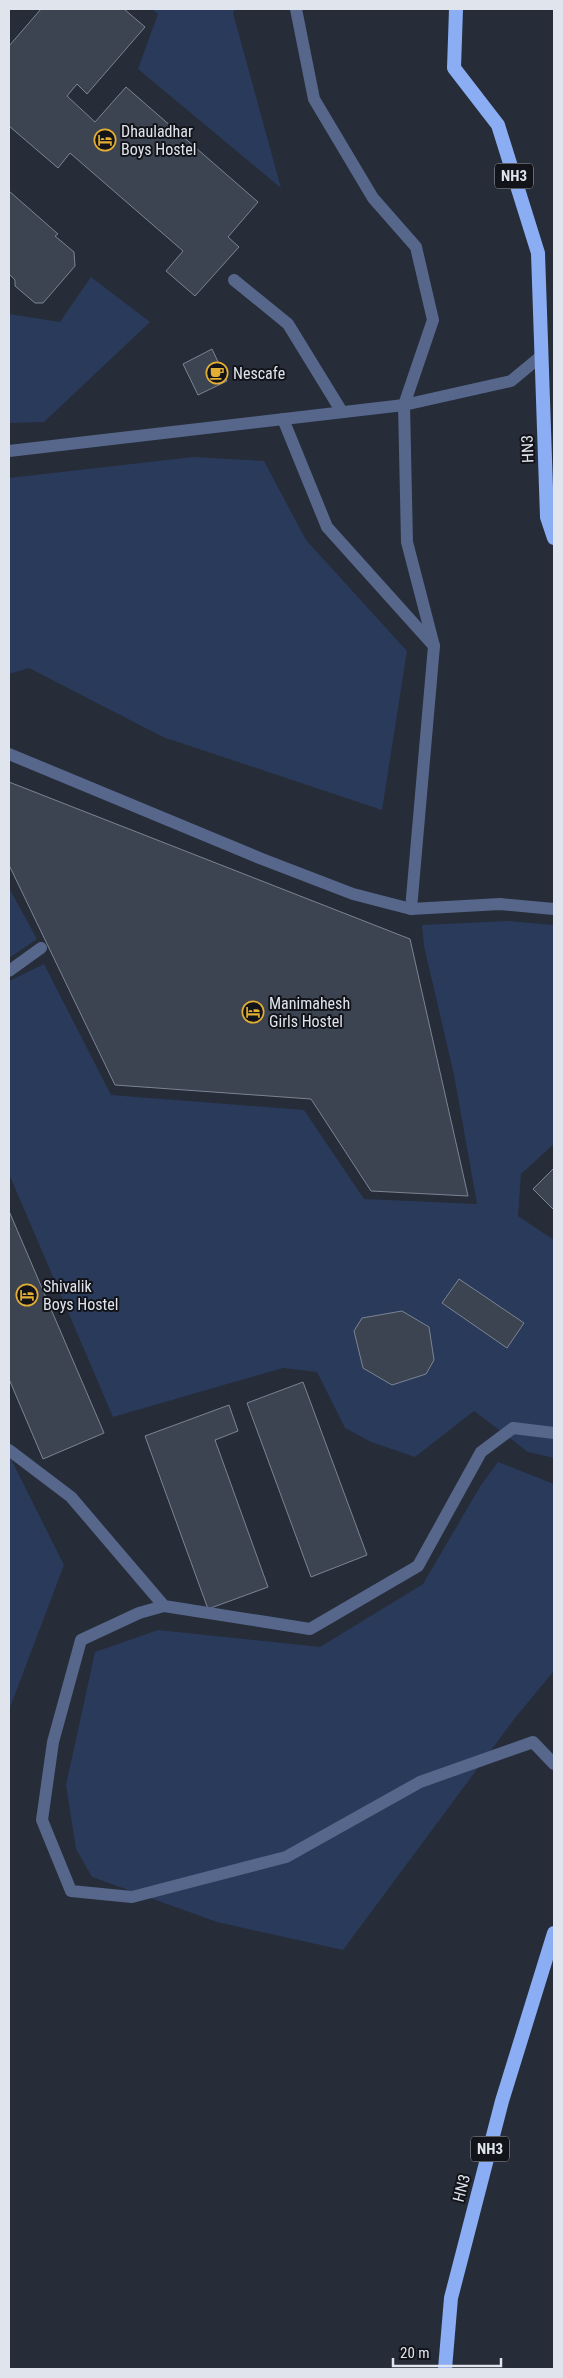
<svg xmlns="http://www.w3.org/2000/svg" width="563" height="2378" font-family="'Roboto Condensed',sans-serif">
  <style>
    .green { fill: #2a3a5b }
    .building { fill: #3d4451; stroke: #7c8493 }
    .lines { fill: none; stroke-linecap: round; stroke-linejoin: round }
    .minor { stroke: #56678b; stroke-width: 12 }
    .trunk { stroke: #8aadf4; stroke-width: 14 }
    .labels { text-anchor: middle; stroke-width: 4; stroke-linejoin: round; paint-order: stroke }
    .shield { fill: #12141a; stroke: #a2a6ad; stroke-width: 1 }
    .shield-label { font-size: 15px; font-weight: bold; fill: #e0e4ec }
    .poi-label { font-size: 16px; fill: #e0e4ec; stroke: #12141a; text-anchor: start }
    .street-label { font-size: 16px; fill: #e0e4ec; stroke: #12141a }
  </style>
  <rect width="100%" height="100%" fill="#262c38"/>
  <g class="green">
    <path d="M 152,9 L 235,9 L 233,13 L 281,188 L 138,69 L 158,14 Z"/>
    <path d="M 91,277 L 150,322 L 44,422 L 9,423 L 9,314 L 60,322 Z"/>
    <path d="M 193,457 L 264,461 L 306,540 L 407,651 L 382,810 L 163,737 L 29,668 L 9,674 L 9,478 Z"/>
    <path d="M 9,888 L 37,939 L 9,958 Z"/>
    <path d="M 507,921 L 554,925 L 554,1144 L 521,1174 L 518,1216 L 554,1240 L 554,1458 L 528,1452 L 474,1411 L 415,1457 L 371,1442 L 345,1428 L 317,1372 L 283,1368 L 113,1417 L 9,1174 L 9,981 L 44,964 L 111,1095 L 304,1110 L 364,1199 L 477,1204 L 454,1075 L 424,946 L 422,925 Z"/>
    <path d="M 9,1455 L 64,1565 L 9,1710 Z"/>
    <path d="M 498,1462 L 554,1484 L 554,1671 L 515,1718 L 343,1950 L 217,1922 L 92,1877 L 76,1849 L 66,1785 L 95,1652 L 158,1630 L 320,1647 L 423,1584 L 481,1485 Z"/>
  </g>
  <g class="building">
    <path d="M 41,9 L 124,9 L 145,27 L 87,94 L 77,84 L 67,96 L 95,122 L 126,87 L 258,202 L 228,237 L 239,247 L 195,296 L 166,271 L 183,251 L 70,153 L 58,168 L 9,126 L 9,46 Z"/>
    <path d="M 9,191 L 58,234 L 55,236 L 74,252 L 75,266 L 43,303 L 35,303 L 15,286 L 15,280 L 9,274 Z"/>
    <path d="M 212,349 L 227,381 L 198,395 L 183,364 Z"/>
    <path d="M 9,782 L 410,939 L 468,1196 L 371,1191 L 311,1099 L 115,1085 L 9,865 Z"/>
    <path d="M 554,1168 L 554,1210 L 533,1189 Z"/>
    <path d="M 9,1211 L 104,1433 L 43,1459 L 9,1379 Z"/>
    <path d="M 459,1279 L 524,1323 L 507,1348 L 442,1303 Z"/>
    <path d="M 402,1311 L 429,1327 L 434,1360 L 426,1374 L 392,1385 L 363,1368 L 354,1331 L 362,1318 Z"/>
    <path d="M 303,1382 L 367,1555 L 311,1577 L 247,1403 Z"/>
    <path d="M 229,1405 L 238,1431 L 215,1440 L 268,1587 L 208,1609 L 145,1436 Z"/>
  </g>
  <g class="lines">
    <g class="minor">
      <path d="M 296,9 L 314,99 L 373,198 L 416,247 L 433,320 L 404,405 L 407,542 L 434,646"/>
      <path d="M 234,280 L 288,324 L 342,412"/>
      <path d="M 283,419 L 327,527 L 434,646 L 411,909"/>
      <path d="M 9,451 L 404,405 L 511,381 L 540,357"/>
      <path d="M 9,754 L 262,859 L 353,894 L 411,909 L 500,904 L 554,909"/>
      <path d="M 9,971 L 41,948"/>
      <path d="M 9,1450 L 71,1497 L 164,1606 L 310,1629 L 418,1566 L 481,1452 L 513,1428 L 554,1433"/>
      <path d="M 164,1606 L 139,1613 L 81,1640 L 53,1742 L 42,1820 L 71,1891 L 132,1897 L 286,1857 L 420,1782 L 533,1742 L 554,1764"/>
    </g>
    <g class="trunk">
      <path d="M 456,9 L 454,68 L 498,125 L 538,253 L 547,517 L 554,538"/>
      <path d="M 445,2369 L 451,2298 L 502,2101 L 554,1933"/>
    </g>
  </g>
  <defs>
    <g id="hotel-ring" transform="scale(1.125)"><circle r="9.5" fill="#12141a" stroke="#e3ae34" stroke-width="1.5"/><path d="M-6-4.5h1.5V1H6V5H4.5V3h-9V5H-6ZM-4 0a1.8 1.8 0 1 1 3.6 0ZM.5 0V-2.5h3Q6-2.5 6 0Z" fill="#e3ae34"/></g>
    <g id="cafe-ring" transform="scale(1.125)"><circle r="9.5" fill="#12141a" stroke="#e3ae34" stroke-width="1.5"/><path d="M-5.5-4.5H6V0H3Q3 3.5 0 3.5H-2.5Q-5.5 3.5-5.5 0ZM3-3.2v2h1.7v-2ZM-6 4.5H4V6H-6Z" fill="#e3ae34"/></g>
  </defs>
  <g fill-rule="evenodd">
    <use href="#hotel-ring" x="105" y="140"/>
    <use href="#cafe-ring" x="217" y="373"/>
    <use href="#hotel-ring" x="253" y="1012"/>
    <use href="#hotel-ring" x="27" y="1295"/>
  </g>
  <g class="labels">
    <g class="shield">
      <rect x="495" y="163.5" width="38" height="25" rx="4"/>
      <rect x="471" y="2136.5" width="38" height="25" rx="4"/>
    </g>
    <g class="shield-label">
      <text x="514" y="181">NH3</text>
      <text x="490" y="2154">NH3</text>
    </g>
    <g class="poi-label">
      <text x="121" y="137">Dhauladhar<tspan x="121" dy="18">Boys Hostel</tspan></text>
      <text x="233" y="379">Nescafe</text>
      <text x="269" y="1009">Manimahesh<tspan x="269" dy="18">Girls Hostel</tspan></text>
      <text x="43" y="1292">Shivalik<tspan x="43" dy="18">Boys Hostel</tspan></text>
    </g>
    <g class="street-label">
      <text transform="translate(527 449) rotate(-92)" y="6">HN3</text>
      <text transform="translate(461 2188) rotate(-75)" y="6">HN3</text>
    </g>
  </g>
  <rect width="563" height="2378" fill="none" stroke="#e0e4ec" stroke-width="20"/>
  <path d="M393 2358v8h108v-8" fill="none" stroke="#e0e4ec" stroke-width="2.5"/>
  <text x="400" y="2358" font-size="15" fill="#e0e4ec" stroke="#12141a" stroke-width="4" paint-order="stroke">20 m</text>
</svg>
